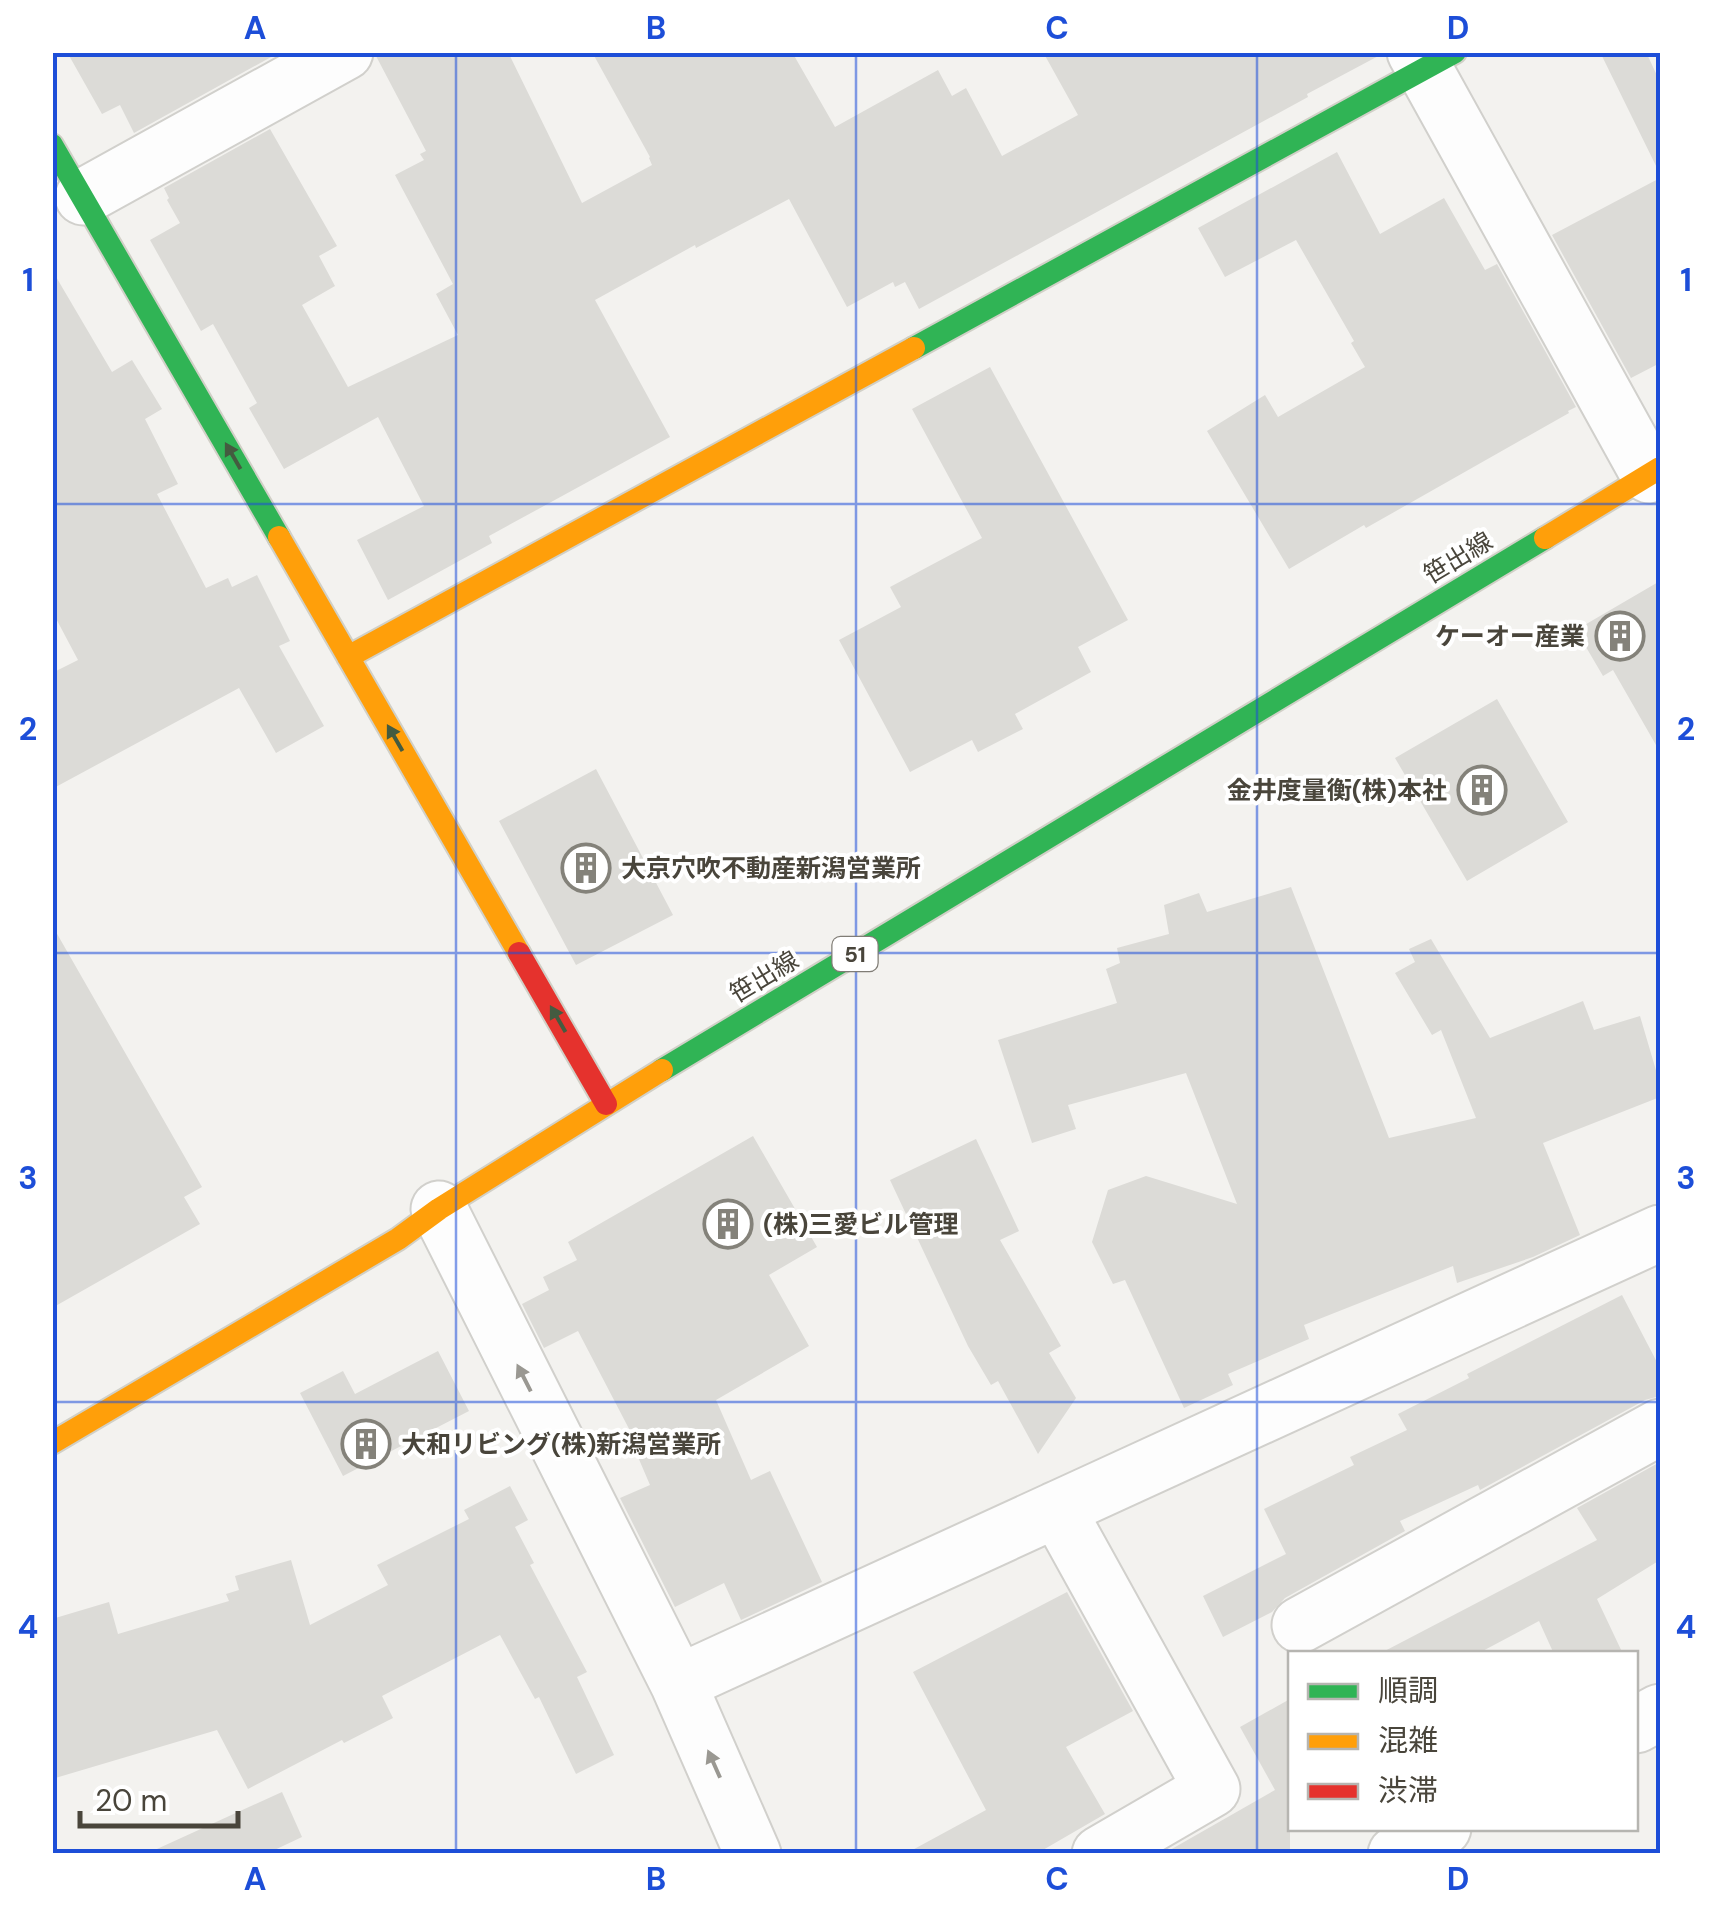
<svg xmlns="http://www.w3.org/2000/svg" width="1713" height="1906" viewBox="0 0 1713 1906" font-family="'DM Sans','Noto Sans JP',sans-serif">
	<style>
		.building { fill: #dcdbd7 }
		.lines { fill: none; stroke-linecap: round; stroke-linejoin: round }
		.street-casing { stroke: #d1d0cc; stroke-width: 59 }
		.fast-casing { stroke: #d1d0c7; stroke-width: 26 }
		.slow-casing { stroke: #d1d0c7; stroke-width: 26 }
		.jam-casing { stroke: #d1d0c7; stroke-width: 26 }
		.street { stroke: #fdfdfd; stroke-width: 55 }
		.fast { stroke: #30b455; stroke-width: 22 }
		.slow { stroke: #ff9f0a; stroke-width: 22 }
		.jam { stroke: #e5322d; stroke-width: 22 }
		.oneway { fill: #445b40 }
		.oneway2 { fill: #9a9892 }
		.grid { fill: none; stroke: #1d4ed8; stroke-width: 2.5; stroke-opacity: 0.55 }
		.labels { text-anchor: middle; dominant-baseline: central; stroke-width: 8; stroke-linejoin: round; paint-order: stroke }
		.shield { fill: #fff; stroke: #807d76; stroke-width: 2.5 }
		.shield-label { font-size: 22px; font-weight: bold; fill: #49453b }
		.street-label { font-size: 25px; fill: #49453b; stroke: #fff }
		.poi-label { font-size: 25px; font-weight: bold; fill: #49453b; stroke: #fff; text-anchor: start }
		.neatline { fill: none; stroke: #1d4ed8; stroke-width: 4 }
		.grid-label { font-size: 32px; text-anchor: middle; font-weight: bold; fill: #1d4ed8 }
	</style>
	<rect width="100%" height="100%" fill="#f3f2ef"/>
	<path class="building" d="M67,52H280L134,133L120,105L102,114Z
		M376,52H508L582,203L652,165L649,158L650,157L592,52H792L835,127L938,70L952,96L966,88L1002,156L1078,115L1043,52L1384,53L1307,94L1308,97L919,309L905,282L895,287L893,282L847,307L789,199L696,248L695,245L595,300L670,437L489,536L492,543L388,600L357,540L424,506L378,417L284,469L249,408L257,403L213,324L201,331L150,240L180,223L167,200L169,198L164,188L270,129L337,246L319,256L335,286L302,305L348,387L458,335L436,294L453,284L395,175L424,160L420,154L426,151L376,56Z
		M1600,52H1646L1660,82V174Z
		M1337,152L1380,234L1444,198L1485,270L1497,264L1576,407L1568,411L1569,413L1366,528L1364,525L1289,569L1207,431L1265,395L1278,417L1365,367L1351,343L1354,341L1296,240L1225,277L1198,228Z
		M1660,178V363L1631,378L1552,235Z
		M52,270L112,372L132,360L162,409L145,419L178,484L157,494L206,588L228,578L232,587L257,575L290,641L279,646L324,726L276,753L239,688L52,789V673L78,660L52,611Z
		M990,367L1128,620L1078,647L1091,672L1015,714L1023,729L978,752L972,740L910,772L839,640L901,607L890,587L982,538L912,409Z
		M1660,581V752L1613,670L1603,676L1576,630Z
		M1497,699L1568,822L1467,881L1395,758Z
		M596,769L673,915L576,965L499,821Z
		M1291,887L1389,1138L1476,1118L1441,1030L1432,1035L1395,973L1415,962L1409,949L1431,939L1490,1038L1583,1001L1594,1030L1640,1016L1660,1084V1097L1543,1143L1580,1235L1533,1257L1457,1283L1453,1266L1304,1325L1309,1339L1228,1374L1233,1385L1184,1408L1125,1280L1113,1284L1092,1242L1108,1190L1146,1176L1237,1204L1186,1073L1068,1105L1076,1129L1032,1143L998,1040L1117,1003L1106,969L1120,963L1117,948L1169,934L1164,905L1199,893L1207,912Z
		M52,925L202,1187L184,1197L200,1224L52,1308Z
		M753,1136L817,1247L769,1275L809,1346L716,1400L751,1480L770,1471L822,1582L741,1620L724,1583L675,1607L620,1498L650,1485L635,1450L639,1448L578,1331L544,1348L522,1304L549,1290L543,1277L577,1260L568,1242Z
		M976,1139L1019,1231L1000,1240L1061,1346L1049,1353L1076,1398L1038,1454L998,1381L991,1385L968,1346L890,1180Z
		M1622,1295L1660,1368V1396L1645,1400L1480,1490L1478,1485L1400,1521L1405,1531L1285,1598L1272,1612L1223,1637L1203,1596L1286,1554L1264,1509L1354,1465L1350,1457L1407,1430L1398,1414L1469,1378L1467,1374Z
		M438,1351L469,1411L343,1476L300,1393L343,1371L355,1394Z
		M1660,1462V1560L1597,1599L1623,1654H1554L1539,1621L1477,1654H1379L1597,1540L1577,1508Z
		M510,1486L528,1520L515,1527L534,1563L530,1565L587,1672L577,1677L614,1755L576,1774L539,1697L535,1699L500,1635L382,1696L393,1718L344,1743L342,1740L248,1789L217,1730L52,1779V1619L109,1602L118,1634L229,1601L226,1594L239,1590L235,1576L291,1560L310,1625L388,1585L377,1565L469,1519L464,1510Z
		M1067,1592L1133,1711L1066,1747L1105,1814L1036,1854H905L986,1810L913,1672Z
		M1290,1699V1854H1163L1275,1790L1240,1727Z
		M282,1792L302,1837L266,1854H146Z"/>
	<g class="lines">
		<g class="street-casing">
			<path id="street" d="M1415,52L1649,475
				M83,197L345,52
				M439,1209L678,1683L753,1854
				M1057,1509L1212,1789L1100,1854
				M1300,1625L1660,1427
				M678,1683L1660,1233
				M1636,1725L1660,1712
				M1396,1854L1443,1828"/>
		</g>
		<g class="fast-casing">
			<path id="fast" d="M52,145L279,537
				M914,348L1455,52
				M662,1070L1545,538"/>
		</g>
		<g class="slow-casing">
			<path id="slow" d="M279,537L519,953
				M1545,538L1660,468
				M348,657L914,348
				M52,1443L398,1239L439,1209L662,1070"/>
		</g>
		<g class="jam-casing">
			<path id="jam" d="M519,953L606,1104"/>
		</g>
		<use href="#street" class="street"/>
		<use href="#fast" class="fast"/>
		<use href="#slow" class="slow"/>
		<use href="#jam" class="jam"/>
	</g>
	<defs><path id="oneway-solid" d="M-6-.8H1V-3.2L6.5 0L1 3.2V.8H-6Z" transform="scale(2.5)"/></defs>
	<g class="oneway">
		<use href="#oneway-solid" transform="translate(233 456) rotate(-120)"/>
		<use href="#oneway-solid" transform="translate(395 738) rotate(-120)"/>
		<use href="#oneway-solid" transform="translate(558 1019) rotate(-120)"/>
	</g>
	<g class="oneway2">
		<use href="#oneway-solid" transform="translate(524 1378) rotate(-117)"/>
		<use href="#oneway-solid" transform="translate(714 1764) rotate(-114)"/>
	</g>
	<path class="grid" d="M456,52V1854M856,52V1854M1257,52V1854M52,504H1660M52,953H1660M52,1402H1660"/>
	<defs>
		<g id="building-ring" transform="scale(2.5)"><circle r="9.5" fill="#fff" stroke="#84827a" stroke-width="1.5"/><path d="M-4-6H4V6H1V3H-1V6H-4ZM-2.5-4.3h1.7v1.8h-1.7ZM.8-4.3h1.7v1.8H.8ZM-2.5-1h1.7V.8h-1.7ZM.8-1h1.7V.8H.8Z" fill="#84827a"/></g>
	</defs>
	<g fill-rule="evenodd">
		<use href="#building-ring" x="1620" y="636"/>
		<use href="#building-ring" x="1482" y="790"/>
		<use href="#building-ring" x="586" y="868"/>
		<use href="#building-ring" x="728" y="1224"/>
		<use href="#building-ring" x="366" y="1444"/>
	</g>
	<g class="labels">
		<rect class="shield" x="832.5" y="937" width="45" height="34" rx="8"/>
		<g class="shield-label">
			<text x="855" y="954">51</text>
		</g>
		<g class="street-label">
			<text transform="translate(1458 558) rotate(-31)">笹出線</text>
			<text transform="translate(764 977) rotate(-31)">笹出線</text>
		</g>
		<g class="poi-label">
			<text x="1585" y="636" text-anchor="end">ケーオー産業</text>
			<text x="1447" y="790" text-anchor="end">金井度量衡(株)本社</text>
			<text x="621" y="868">大京穴吹不動産新潟営業所</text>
			<text x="763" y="1224">(株)三愛ビル管理</text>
			<text x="401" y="1444">大和リビング(株)新潟営業所</text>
		</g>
	</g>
	<rect width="1713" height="1906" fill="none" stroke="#ffffff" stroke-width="110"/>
	<rect x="1288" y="1651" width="350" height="180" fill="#ffffff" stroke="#b6b5b1" stroke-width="2.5"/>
	<rect x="1308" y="1684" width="50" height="15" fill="#30b455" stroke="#b6b5b1" stroke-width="2.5"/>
	<text x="1378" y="1701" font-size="30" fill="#49453b">順調</text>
	<rect x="1308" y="1734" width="50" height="15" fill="#ff9f0a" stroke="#b6b5b1" stroke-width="2.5"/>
	<text x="1378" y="1751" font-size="30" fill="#49453b">混雑</text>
	<rect x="1308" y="1784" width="50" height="15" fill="#e5322d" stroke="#b6b5b1" stroke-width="2.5"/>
	<text x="1378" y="1801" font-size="30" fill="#49453b">渋滞</text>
	<path d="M80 1811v15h158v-15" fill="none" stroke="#49453b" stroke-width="5"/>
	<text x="95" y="1811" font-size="30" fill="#49453b" stroke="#ffffff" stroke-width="8" paint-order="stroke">20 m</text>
	<rect x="55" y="55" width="1603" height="1796" class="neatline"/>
	<g class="grid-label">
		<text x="255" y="39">A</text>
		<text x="656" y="39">B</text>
		<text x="1057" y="39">C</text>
		<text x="1458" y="39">D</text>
		<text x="28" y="291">1</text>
		<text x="1686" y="291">1</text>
		<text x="28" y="740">2</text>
		<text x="1686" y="740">2</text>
		<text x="28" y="1189">3</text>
		<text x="1686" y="1189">3</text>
		<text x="28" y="1638">4</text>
		<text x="1686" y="1638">4</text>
		<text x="255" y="1890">A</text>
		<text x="656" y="1890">B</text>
		<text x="1057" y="1890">C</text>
		<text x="1458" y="1890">D</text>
	</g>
</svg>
